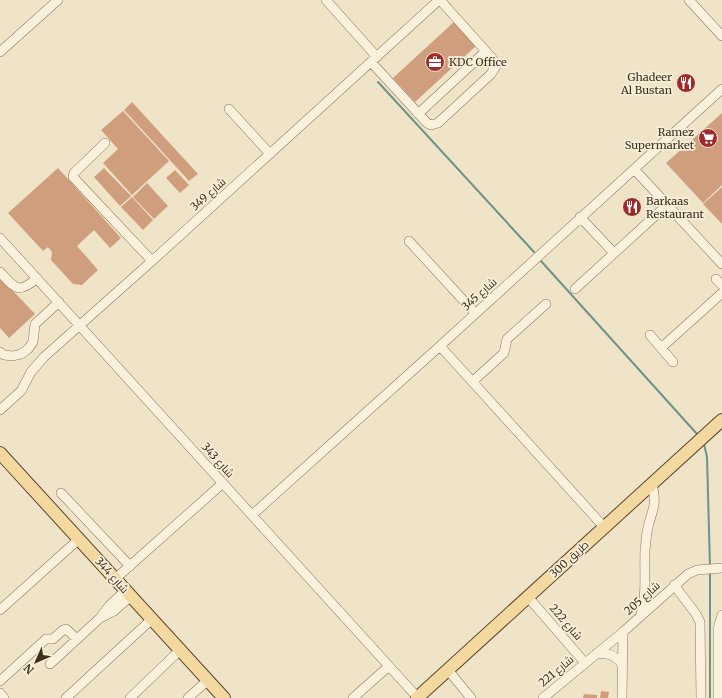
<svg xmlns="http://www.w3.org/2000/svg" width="722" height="698" viewBox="0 0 722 698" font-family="Merriweather,Cairo,serif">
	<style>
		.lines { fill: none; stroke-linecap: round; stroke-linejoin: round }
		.stream { stroke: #6f938a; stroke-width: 2 }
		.building { fill: #cf9f7d }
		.minor-casing { stroke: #8d765c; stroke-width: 10 }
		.major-casing { stroke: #5b4430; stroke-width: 14 }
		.minor { stroke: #faf1dc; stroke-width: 9 }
		.major { stroke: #f3d9a0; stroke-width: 12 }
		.labels { text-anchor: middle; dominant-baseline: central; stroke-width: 3.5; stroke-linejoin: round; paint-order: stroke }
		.poi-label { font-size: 11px; fill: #3d2e20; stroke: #f7eed8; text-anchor: start }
		.street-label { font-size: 11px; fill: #3d2e20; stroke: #f7eed8 }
	</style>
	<rect width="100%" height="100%" fill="#f0e4c8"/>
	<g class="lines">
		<path class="stream" d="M378,82L534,252
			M541,261L697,434
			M704,444L707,457L710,567
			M710,571V698"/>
	</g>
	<path class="building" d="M455,21L477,45L415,102L393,78Z
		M132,102L198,174L189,181L124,110Z
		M123,111L169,161L132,195L103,163L118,149L101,130Z
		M722,113V185L703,203L666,163Z
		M58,168L121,238L110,248L94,230L77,246L98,270L82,285L73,284L51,260L52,252L48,247L43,251L8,213Z
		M104,168L131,196L120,206L94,177Z
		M175,170L189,185L180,193L166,178Z
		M147,183L168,206L154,219L133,197Z
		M722,187V224L703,204Z
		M132,197L153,220L143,230L121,207Z
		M0,277L35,314L9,338L0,328Z
		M601,691L609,692L608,698H600Z
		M584,694L597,695V698H583Z"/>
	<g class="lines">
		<g class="minor-casing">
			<path id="minor" d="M326,0L377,57
				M689,0L722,36
				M0,52L58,0
				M371,62L427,123L431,125L438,123L491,74L496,66L492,58L440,0
				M229,109L270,154
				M418,114L486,51
				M105,143L74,173L73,177L152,261
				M634,169L722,264
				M580,217L614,253
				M0,238L418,698
				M409,241L475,313
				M0,272C15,288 18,295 37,278
				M716,279L722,285
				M575,289L667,205
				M650,335L673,362
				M440,346L604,527
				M661,348L722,293
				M0,352L4,355L13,356L21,354L28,349L33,342L35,324L59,302
				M472,382L504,353L507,339L546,304
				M0,410L21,391L31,372L44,357L152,261L439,0
				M61,493L130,566
				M252,515L440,346L722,89
				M115,579L223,483
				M674,585L696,614L700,622L701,698
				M528,597L585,663
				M0,610L79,539
				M641,615C647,593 644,573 645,550C646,544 646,538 647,532C651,510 658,508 652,484
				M100,618L114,611L131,596
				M596,654C607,653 614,654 622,664
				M50,664L100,618L109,606L126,590
				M448,670L471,698
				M0,681L46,639H53L63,630L66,629L77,639
				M0,693L4,698
				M66,698L152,619
				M130,698L180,650
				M188,698L208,680
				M353,698L389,666
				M543,698L623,632L688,574L697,570L722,568
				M622,698L623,632
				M718,698V629L722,615"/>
		</g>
		<g class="major-casing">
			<path id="major" d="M0,453L224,698
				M417,698L722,420"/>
		</g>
		<use href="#minor" class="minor"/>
		<use href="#major" class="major"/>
	</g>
	<defs>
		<g id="office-disc" transform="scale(1)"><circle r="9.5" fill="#9e2a2b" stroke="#f7eed8"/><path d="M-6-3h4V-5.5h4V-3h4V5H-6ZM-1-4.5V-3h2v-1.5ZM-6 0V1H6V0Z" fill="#fff"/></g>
		<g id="restaurant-disc" transform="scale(1)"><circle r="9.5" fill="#9e2a2b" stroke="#f7eed8"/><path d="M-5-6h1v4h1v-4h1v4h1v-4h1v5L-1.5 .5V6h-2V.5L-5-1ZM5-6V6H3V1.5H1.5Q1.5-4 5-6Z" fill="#fff"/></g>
		<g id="supermarket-disc" transform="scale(1)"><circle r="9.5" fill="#9e2a2b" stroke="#f7eed8"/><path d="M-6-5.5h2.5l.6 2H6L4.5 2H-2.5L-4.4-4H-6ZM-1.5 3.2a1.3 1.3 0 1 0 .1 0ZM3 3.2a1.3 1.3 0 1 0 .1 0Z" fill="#fff"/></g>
	</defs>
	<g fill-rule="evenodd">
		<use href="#office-disc" x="435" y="62"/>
		<use href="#restaurant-disc" x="686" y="83"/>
		<use href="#supermarket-disc" x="708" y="138"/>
		<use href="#restaurant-disc" x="632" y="207"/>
	</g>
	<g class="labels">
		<g class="poi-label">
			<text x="449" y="62">KDC Office</text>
			<text x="672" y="77" text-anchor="end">Ghadeer<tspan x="672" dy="13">Al Bustan</tspan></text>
			<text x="694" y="132" text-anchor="end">Ramez<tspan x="694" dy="13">Supermarket</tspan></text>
			<text x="646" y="201">Barkaas<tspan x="646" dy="13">Restaurant</tspan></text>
		</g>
		<g class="street-label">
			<text transform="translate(208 194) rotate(-42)">شارع 349</text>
			<text transform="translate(479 294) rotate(-42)">شارع 345</text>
			<text transform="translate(218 460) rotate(48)">شارع 343</text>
			<text transform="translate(569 559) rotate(-43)">طريق 300</text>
			<text transform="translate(112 575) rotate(48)">شارع 344</text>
			<text transform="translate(642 598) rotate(-42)">شارع 205</text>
			<text transform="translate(566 622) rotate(49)">شارع 222</text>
			<text transform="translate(556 671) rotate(-40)">شارع 221</text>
		</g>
	</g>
	<g transform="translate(36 662) rotate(225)" stroke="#f7eed8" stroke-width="3" paint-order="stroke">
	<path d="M0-3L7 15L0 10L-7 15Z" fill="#3d2e20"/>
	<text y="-6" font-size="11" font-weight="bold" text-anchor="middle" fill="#3d2e20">N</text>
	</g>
</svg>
